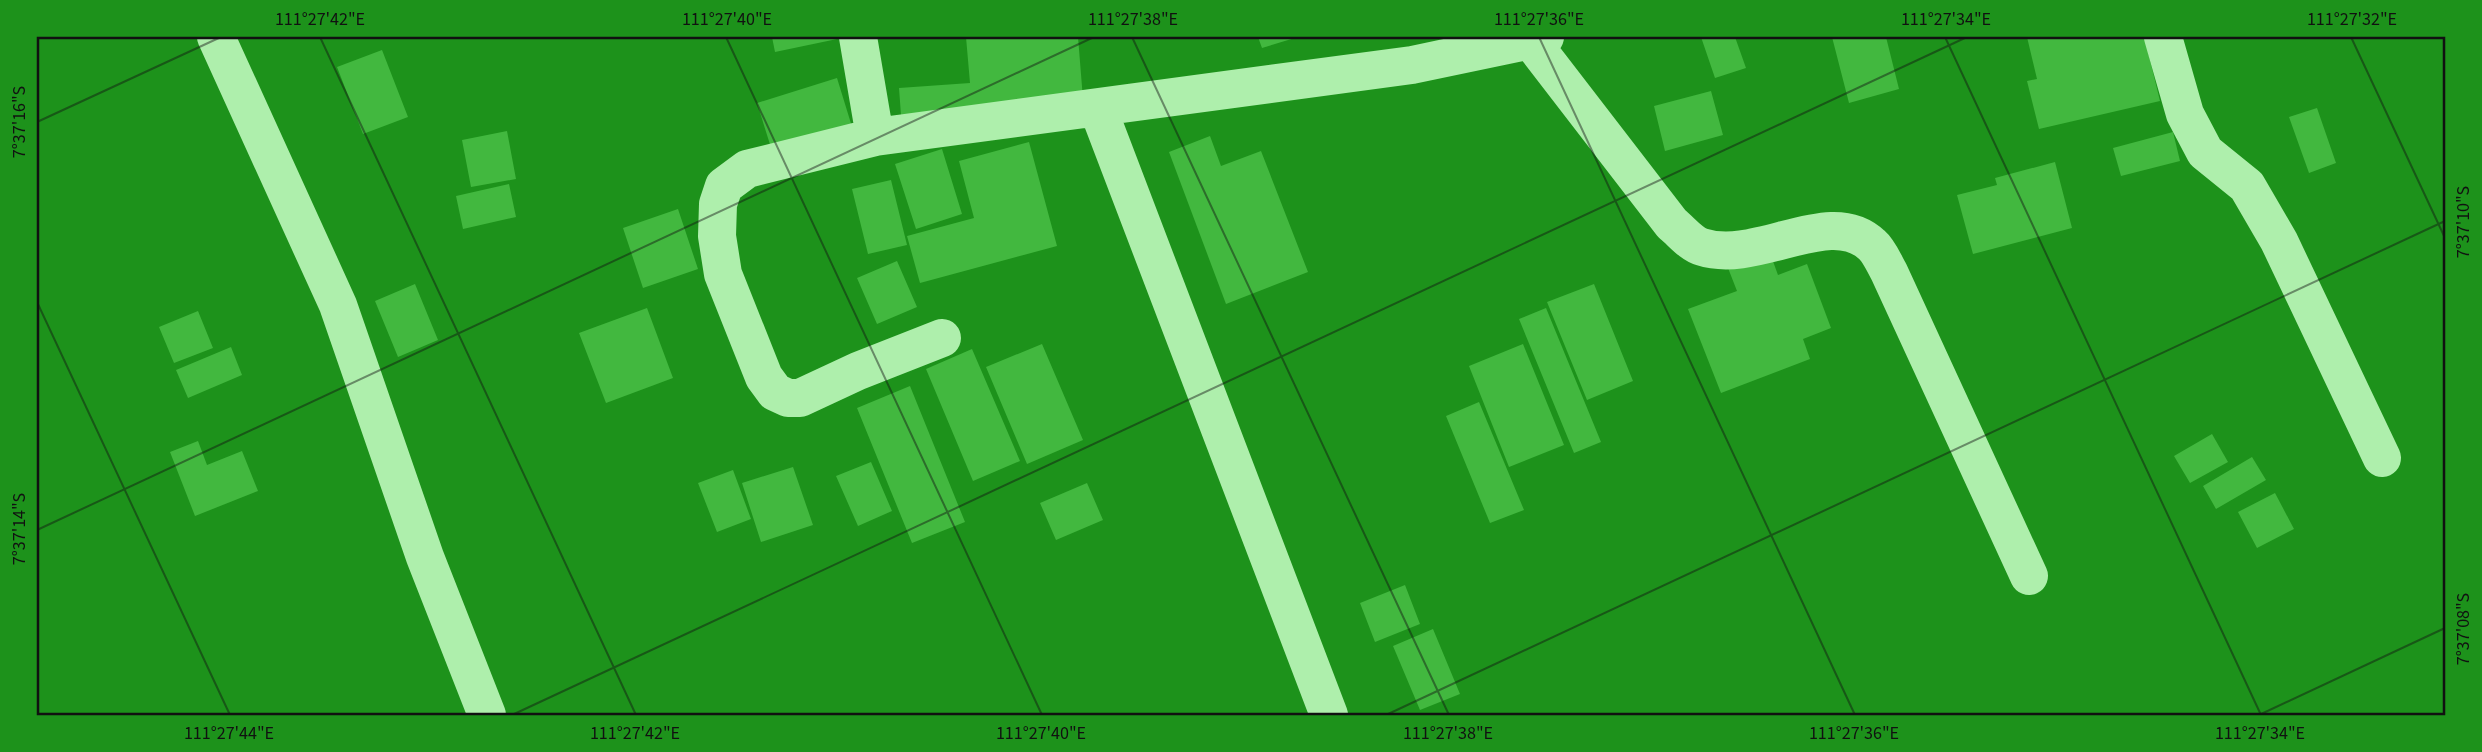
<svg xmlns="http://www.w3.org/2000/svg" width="2482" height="752" viewBox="0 0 2482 752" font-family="'Source Sans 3',sans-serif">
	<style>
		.building { fill: #42b83f }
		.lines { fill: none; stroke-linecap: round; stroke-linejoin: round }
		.minor { stroke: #aeefac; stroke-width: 38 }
		.ticks { fill: none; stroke: #111; stroke-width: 2; stroke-opacity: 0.45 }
		.neatline { fill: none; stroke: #111; stroke-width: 2.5 }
		.ticks-label { font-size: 18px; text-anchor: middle; fill: #111 }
	</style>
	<rect width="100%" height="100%" fill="#1d921b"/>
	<path class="building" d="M772,37H842V38L775,52Z
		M966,37H1078L1083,99L901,115L899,88L970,83Z
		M1258,37H1298L1262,48Z
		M1701,37H1735L1746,68L1715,78Z
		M1832,37H1886L1899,89L1849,103Z
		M2027,37H2153L2148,52L2160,101L2039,129L2027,81L2037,79Z
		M382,50L408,117L363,134L337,67Z
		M837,78L853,130L773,154L757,103Z
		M1711,91L1723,135L1665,151L1654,106Z
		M2317,108L2336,163L2309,173L2289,117Z
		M507,131L516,179L471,187L462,140Z
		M2173,132L2180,161L2121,176L2113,148Z
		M1210,136L1221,166L1261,151L1308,272L1226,304L1169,152Z
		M1029,142L1057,246L920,283L907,236L974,218L959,161Z
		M942,149L962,214L916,229L895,164Z
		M2055,162L2072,228L1973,254L1957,195L1997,185L1995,178Z
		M891,180L907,245L868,254L852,189Z
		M509,184L516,217L463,229L456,196Z
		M678,209L698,269L643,288L623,228Z
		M1770,253L1778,275L1807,264L1831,328L1803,339L1810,359L1721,393L1688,309L1737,291L1728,268Z
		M897,261L917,307L877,324L857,278Z
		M415,284L438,340L398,357L375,301Z
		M1594,284L1633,381L1587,400L1547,302Z
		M647,308L673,378L606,403L579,333Z
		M1546,308L1601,442L1574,453L1519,319Z
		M198,311L213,348L174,363L159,327Z
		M1042,344L1083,440L1027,464L986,367Z
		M1523,344L1564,445L1509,467L1469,366Z
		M231,347L242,375L188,398L176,370Z
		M972,349L1020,461L973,481L926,369Z
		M910,386L965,522L912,543L857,408Z
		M1479,402L1524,510L1490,523L1446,416Z
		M2212,434L2228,462L2190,483L2174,456Z
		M198,441L207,465L242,451L258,491L195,516L170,452Z
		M2252,457L2266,480L2216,509L2203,486Z
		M871,462L892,511L858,526L836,476Z
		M793,467L813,525L761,542L742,483Z
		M733,470L751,519L717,532L698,483Z
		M1087,483L1103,520L1056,540L1040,503Z
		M2275,493L2294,529L2257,548L2238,512Z
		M1405,585L1420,624L1375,642L1360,603Z
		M1433,629L1460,694L1420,710L1393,646Z"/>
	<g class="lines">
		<path class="minor" d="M216,37L338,305L425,557L487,715
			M858,37L875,137
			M1528,37L1672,224C1681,231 1691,244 1702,247C1758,265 1830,205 1872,245C1879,251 1884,263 1889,272L2029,576
			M2163,37L2185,114L2205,152L2247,186L2279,241L2382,458
			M1098,109L1329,715
			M942,338L858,371L800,398H788L775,392L764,377L723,274L717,236L718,204L724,186L747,169L875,137L1412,65L1545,37"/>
	</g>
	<path class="ticks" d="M320,37L636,715M726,37L1042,715M1132,37L1449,715M1539,37L1855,715M1945,37L2261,715M2351,37L2445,238M37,122L221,37M37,302L230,715M37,530L1094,37M512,715L1967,37M1386,715L2445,221M2259,715L2445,628"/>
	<rect width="2482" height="752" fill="none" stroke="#1d921b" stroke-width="77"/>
	<rect x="38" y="38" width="2406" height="676" class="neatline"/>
	<g class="ticks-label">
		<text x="320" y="25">111°27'42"E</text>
		<text x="727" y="25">111°27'40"E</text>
		<text x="1133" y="25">111°27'38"E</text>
		<text x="1539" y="25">111°27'36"E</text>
		<text x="1946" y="25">111°27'34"E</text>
		<text x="2352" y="25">111°27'32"E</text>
		<text transform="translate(19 122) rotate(-90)" y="6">7°37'16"S</text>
		<text transform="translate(2463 222) rotate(-90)" y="6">7°37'10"S</text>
		<text transform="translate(19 529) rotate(-90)" y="6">7°37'14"S</text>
		<text transform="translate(2463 629) rotate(-90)" y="6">7°37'08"S</text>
		<text x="229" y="739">111°27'44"E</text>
		<text x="635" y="739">111°27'42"E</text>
		<text x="1041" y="739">111°27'40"E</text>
		<text x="1448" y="739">111°27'38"E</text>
		<text x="1854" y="739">111°27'36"E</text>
		<text x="2260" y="739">111°27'34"E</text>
	</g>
</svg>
